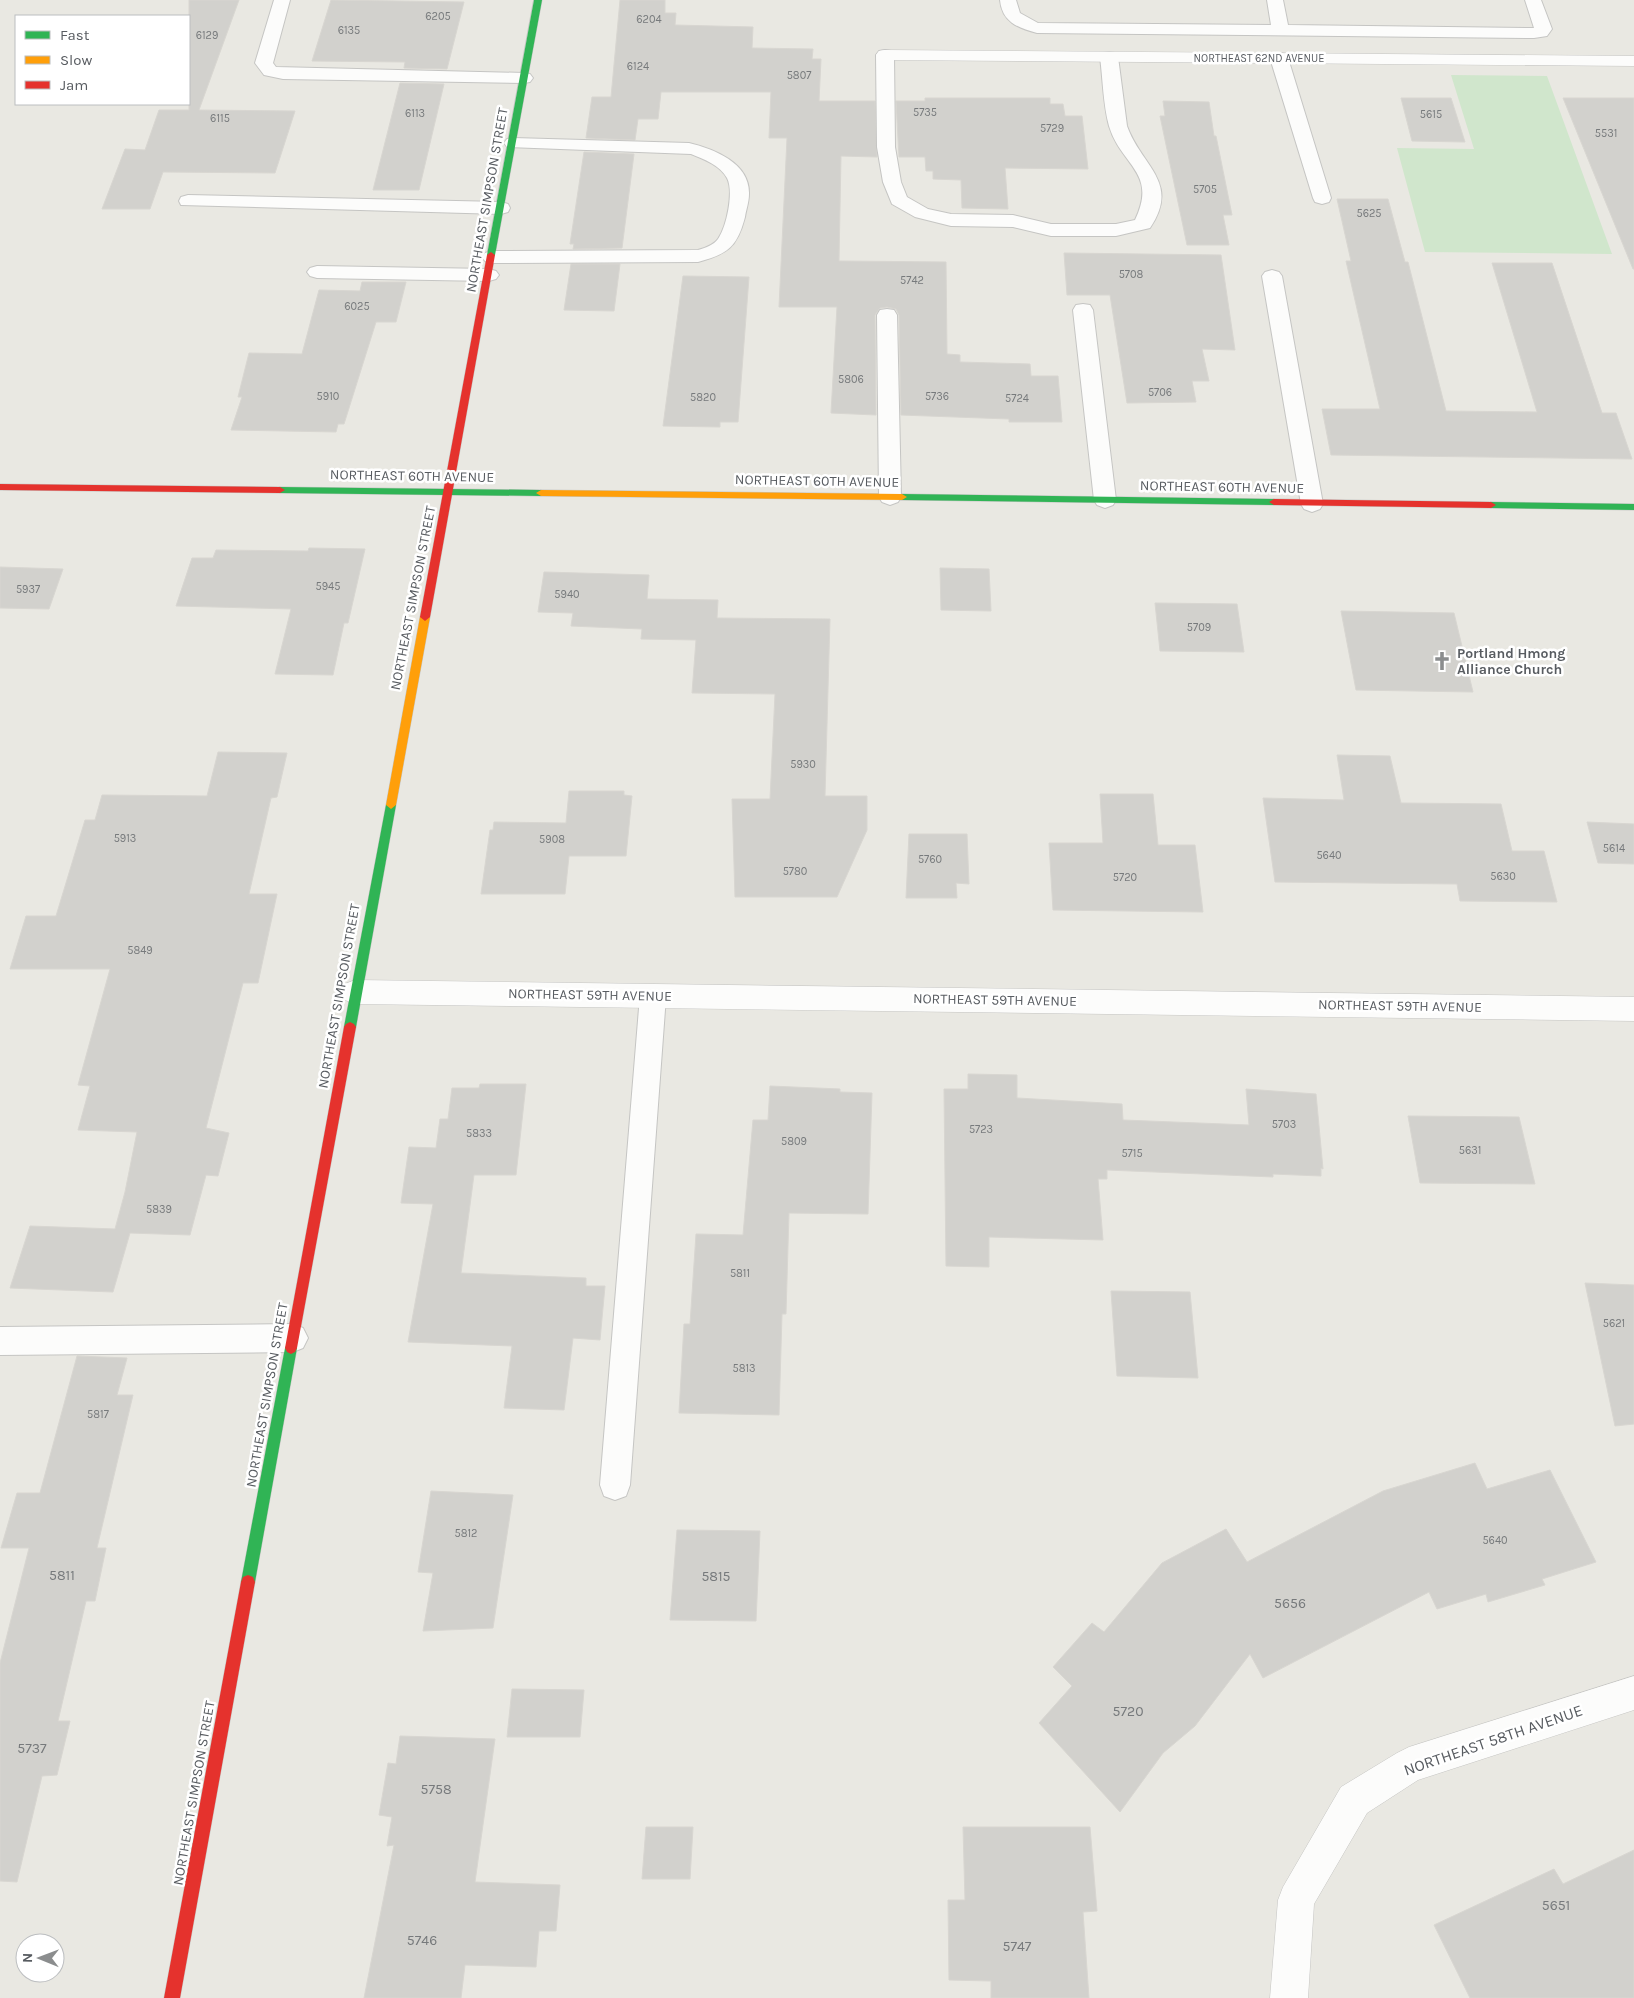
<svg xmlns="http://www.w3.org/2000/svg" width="1634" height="1998" viewBox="0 0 1634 1998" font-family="Karla,sans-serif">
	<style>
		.green { fill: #d0e6cc }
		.building { fill: #d2d1cd; stroke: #d8d6d1 }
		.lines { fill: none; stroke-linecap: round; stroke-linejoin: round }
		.lane-casing { stroke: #c5c5c3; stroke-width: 2 }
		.street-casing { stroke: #c5c5c3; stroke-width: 1 }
		.fast-casing { stroke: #c5c6c4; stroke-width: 1 }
		.slow-casing { stroke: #c5c6c4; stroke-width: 1 }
		.jam-casing { stroke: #c5c6c4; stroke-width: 1 }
		.lane { fill: #fcfcfb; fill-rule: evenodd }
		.street { fill: #fcfcfb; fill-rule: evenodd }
		.fast { fill: #30b455; fill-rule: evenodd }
		.slow { fill: #ff9f0a; fill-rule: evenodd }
		.jam { fill: #e5322d; fill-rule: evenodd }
		.labels { text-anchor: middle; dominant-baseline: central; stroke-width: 5; stroke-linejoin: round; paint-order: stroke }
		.number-label { font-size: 11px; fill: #777a7c }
		.far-street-label { font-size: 11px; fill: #585c61; stroke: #fff }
		.street-label { font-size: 14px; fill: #585c61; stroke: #fff }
		.poi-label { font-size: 14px; font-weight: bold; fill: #585c61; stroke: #fff; text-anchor: start }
		.near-number-label { font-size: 14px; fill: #777a7c }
		.near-street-label { font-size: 16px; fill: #585c61; stroke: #fff }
	</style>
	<rect width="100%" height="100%" fill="#e9e8e2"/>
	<path class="green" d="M1451,75L1547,76L1612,254L1425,252L1397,148L1474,149Z"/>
	<path class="building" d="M189,0H239L199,110L295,111L275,173L163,172L150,209H102L125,149L145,150L159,110H189Z
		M331,0L464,2L447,69L404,68L405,62L312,61Z
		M620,0H665V13H676L675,25L753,27L752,48L813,49L812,59H821L819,101H875L877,157L841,156L839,261L946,262L947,354L960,355V362L1030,364L1031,376H1058L1062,422H1009V419L901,415L899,315L896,309L887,307L880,308L875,315L876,415L831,413L837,307H779L787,138H769L771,92H661L658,119H638L635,140L586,138L592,97H611Z
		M400,83L444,84L419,190H373Z
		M925,98H1050V104H1063L1065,116H1082L1088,169L1005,168L1008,209L962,208L961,180L933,179V171H926L925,157H899L896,101H925Z
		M1401,98H1451L1465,142L1412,141Z
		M1563,98H1634V269H1633Z
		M1163,101L1209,102L1214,136H1216L1232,215H1223L1229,245H1187L1160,116H1165Z
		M584,152L634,154L622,248L573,249L574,244H570Z
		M1337,199H1388L1405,262H1408L1446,411L1537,412L1492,263H1552L1602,413H1616L1632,459L1331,455L1322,409H1380L1346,261H1351Z
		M1064,253L1221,255L1235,350L1202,349L1209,381H1192L1196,402L1127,403L1110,295H1067Z
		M571,264H620L614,311L564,310Z
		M683,276L749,277L738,422H720V427L663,426Z
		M362,282H406L396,322H376L344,424H338L336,432L231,430L242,397H238L249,353L302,354L319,290L360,291Z
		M309,548L365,549L348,623H344L333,675L275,674L291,609L176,606L192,558H213L216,550L308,551Z
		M0,567L63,569L49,609L0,608Z
		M940,568L989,569L991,611L941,610Z
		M544,572L649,575L647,599L718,600L717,618L830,619L825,796H867V830L837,897H735L732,799H770L775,694L692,693L696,640L641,639L642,629L571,626L573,613L538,612Z
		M1155,603L1237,604L1244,652L1160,651Z
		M1341,611L1454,613L1473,692L1356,690Z
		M218,752L287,753L277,797L271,798L249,894H277L258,983H243L206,1128L229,1133L218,1176L206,1175L190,1235L130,1233L113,1292L10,1288L30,1226L115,1229L125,1192L137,1132L78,1130L90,1086L78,1085L110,969H10L26,916H56L85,820H95L102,795L207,796Z
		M1337,755L1390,756L1401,803L1501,804L1512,851H1544L1557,902L1460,901L1457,884L1275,882L1263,798L1344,800Z
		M569,791H624V795L632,796L626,856H569L565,894H481L490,830H493L494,822L566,823Z
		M1100,794H1153L1158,845H1195L1203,912L1053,910L1049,843H1103Z
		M1587,822L1634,824V864L1598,863Z
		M909,834H967L969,884L956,883L957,898H906Z
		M968,1074L1017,1075V1098L1122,1104L1123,1120L1249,1125L1246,1089L1316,1094L1323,1169L1321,1168V1176L1273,1174V1177L1107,1170V1179H1098L1103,1240L989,1237V1267L946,1266L944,1089H968Z
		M480,1084H526L516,1175H474L461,1273L586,1278V1286H605L600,1340L573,1338L564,1410L504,1408L512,1346L408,1342L433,1204L401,1203L409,1147L436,1148L440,1119H448L452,1088H479Z
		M770,1086L840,1089V1092L872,1093L868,1214L789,1213L786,1314H782L779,1415L679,1413L684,1324H690L696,1234L743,1235L753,1120H768Z
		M1408,1116L1519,1117L1535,1184L1420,1183Z
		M1585,1283L1634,1285V1424L1615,1426Z
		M1111,1291L1190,1292L1198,1378L1117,1376Z
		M77,1356L127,1358L117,1395H133L97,1548H106L95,1601H86L58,1721H70L57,1775L42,1776L17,1882L0,1881V1663L29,1548H1L17,1493H40Z
		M1475,1463L1487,1489L1550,1470L1596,1562L1542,1579L1545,1585L1488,1602L1486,1594L1437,1609L1429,1592L1263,1678L1250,1654L1195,1726L1163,1753L1120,1812L1039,1723L1072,1686L1053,1667L1092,1623L1104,1632L1162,1563L1226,1529L1247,1562L1383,1491Z
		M431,1491L513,1495L493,1628L423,1631L433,1573L418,1572Z
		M677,1530L760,1531L756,1621L670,1620Z
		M512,1689L584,1690L580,1737H507Z
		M400,1736L495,1739L475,1882L560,1885L556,1931H539L536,1967L465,1965L461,1998H364L394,1845L387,1846L392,1817L379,1815L388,1763L396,1764Z
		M646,1827H693L690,1879H642Z
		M963,1827H1090L1097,1911L1083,1912L1089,1998H991V1981L949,1980L948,1900H965Z
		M1634,1850V1998H1470L1434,1925L1554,1869L1563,1884Z"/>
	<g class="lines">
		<g class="lane-casing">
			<path id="lane" d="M274,0H290L273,63L276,67L524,73L530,74L533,78L530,82L524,83L283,79L264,75L255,63Z
				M1000,0H1016L1020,13L1038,23L1271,25L1267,0H1283L1288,25L1534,28L1525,0H1541L1552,29L1547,36L1534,38L1037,33C1018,28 1002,22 1000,0Z
				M885,50L891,51L894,55L895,147L901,182L907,197L928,209L951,214L1013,215L1051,224H1116L1135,220C1158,172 1121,166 1109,126C1103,104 1103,80 1100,57L1103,53L1109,52L1115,53L1118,57L1127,126C1141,166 1181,182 1150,228L1116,236H1051L1013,227L951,226L915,217L892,204L883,182L877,147L876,55L879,51Z
				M1279,53L1285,54L1288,58L1331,198L1329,202L1322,204L1315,202L1313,198L1270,58L1273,54Z
				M513,138L689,143C714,149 750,163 749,194C749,202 746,210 745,217C737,248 727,254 698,262L492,263L485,261L482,257L485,253L492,251L698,250C705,248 714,245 718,239C727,226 734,191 727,178C720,165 703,159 691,154L507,147L504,143L507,139Z
				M188,195L501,202L508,204L510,208L508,212L501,214L181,205L179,201L181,197Z
				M317,266L489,269L496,271L499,275L496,279L489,281L317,278L310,276L307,272L310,268Z
				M1272,270L1279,272L1282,276L1323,504L1320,509L1312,512L1304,509L1301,504L1262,276L1265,272Z
				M1083,304L1090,305L1093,310L1116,500L1113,505L1105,508L1097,505L1094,500L1073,310L1076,305Z
				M887,309L894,310L897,315L901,497L898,502L890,505L882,502L879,497L877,315L880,310Z
				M653,985L662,988L666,996L630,1485L626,1496L615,1500L604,1496L600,1485L640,996L644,988Z
				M293,1324L303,1328L308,1338L303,1348L293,1352L0,1355V1327Z"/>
		</g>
		<g class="street-casing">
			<path id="street" d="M885,50L1634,56V66L885,60L879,59L876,55L879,51Z
				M355,980L1634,997V1021L355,1004L345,1000L341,992L345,984Z
				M1634,1676V1710L1418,1780L1367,1813L1314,1904L1308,1998H1270L1278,1900L1283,1887L1341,1787L1397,1753L1409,1747Z"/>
		</g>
		<g class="fast-casing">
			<path id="fast" d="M534,0H542L495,255L491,258L487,255Z
				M280,487L541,490L546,493L541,496L280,493L275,490Z
				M902,494L1274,499L1279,502L1274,505L902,500L897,497Z
				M1491,502L1634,504V510L1491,508L1486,505Z
				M391,801L396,805L356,1027L354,1030L350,1032L346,1030L344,1027L386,805Z
				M291,1342L295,1344L297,1348L255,1582L253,1587L248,1589L243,1587L241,1582L285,1348L287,1344Z"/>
		</g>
		<g class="slow-casing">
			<path id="slow" d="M541,490L902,494L907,497L902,500L541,496L536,493Z
				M425,613L430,617L396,805L391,809L386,805L420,617Z"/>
		</g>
		<g class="jam-casing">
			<path id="jam" d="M491,252L495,255L430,617L425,621L420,617L487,255Z
				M0,484L280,487L285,490L280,493L0,490Z
				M1274,499L1491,502L1496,505L1491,508L1274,505L1269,502Z
				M350,1022L354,1024L356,1027L297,1348L295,1352L291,1354L287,1352L285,1348L344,1027L346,1024Z
				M248,1575L253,1577L255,1582L180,1998H164L241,1582L243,1577Z"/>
		</g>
		<use href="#lane" class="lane"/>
		<use href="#street" class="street"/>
		<use href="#fast" class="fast"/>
		<use href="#slow" class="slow"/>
		<use href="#jam" class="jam"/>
	</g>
	<defs>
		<g id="church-bare" transform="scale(1.5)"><path d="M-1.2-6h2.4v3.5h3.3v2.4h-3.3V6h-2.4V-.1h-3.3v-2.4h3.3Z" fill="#8b8d8e" stroke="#fff" stroke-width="2.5" paint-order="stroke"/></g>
	</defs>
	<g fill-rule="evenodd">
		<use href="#church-bare" x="1442" y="661"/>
	</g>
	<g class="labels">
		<g class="number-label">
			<text x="438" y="16">6205</text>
			<text x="649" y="19">6204</text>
			<text x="349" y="30">6135</text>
			<text x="207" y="35">6129</text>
			<text x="638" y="66">6124</text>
			<text x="799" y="75">5807</text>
			<text x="925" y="112">5735</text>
			<text x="415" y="113">6113</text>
			<text x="1431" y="114">5615</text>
			<text x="220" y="118">6115</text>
			<text x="1052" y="128">5729</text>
			<text x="1606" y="133">5531</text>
			<text x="1205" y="189">5705</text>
			<text x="1369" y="213">5625</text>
			<text x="1131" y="274">5708</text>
			<text x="912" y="280">5742</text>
			<text x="357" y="306">6025</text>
			<text x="851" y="379">5806</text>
			<text x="1160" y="392">5706</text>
			<text x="328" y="396">5910</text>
			<text x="937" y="396">5736</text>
			<text x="703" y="397">5820</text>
			<text x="1017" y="398">5724</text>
			<text x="328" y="586">5945</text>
			<text x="28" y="589">5937</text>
			<text x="567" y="594">5940</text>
			<text x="1199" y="627">5709</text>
			<text x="803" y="764">5930</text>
			<text x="125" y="838">5913</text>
			<text x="552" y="839">5908</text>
			<text x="1614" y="848">5614</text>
			<text x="1329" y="855">5640</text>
			<text x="930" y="859">5760</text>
			<text x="795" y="871">5780</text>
			<text x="1503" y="876">5630</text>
			<text x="1125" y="877">5720</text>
			<text x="140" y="950">5849</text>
			<text x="1284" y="1124">5703</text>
			<text x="981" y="1129">5723</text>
			<text x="479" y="1133">5833</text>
			<text x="794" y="1141">5809</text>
			<text x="1470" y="1150">5631</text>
			<text x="1132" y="1153">5715</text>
			<text x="159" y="1209">5839</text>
			<text x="740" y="1273">5811</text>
			<text x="1614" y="1323">5621</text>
			<text x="744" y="1368">5813</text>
			<text x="98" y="1414">5817</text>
			<text x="466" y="1533">5812</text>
			<text x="1495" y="1540">5640</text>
		</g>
		<g class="far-street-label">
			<text x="1259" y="58">NORTHEAST 62ND AVENUE</text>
		</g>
		<g class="street-label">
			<text transform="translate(487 200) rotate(-80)">NORTHEAST SIMPSON STREET</text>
			<text transform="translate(412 476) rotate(1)">NORTHEAST 60TH AVENUE</text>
			<text transform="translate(817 481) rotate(1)">NORTHEAST 60TH AVENUE</text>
			<text transform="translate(1222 487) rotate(1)">NORTHEAST 60TH AVENUE</text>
			<text transform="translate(413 598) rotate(-79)">NORTHEAST SIMPSON STREET</text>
			<text transform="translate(590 995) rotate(1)">NORTHEAST 59TH AVENUE</text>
			<text transform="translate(339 996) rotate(-80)">NORTHEAST SIMPSON STREET</text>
			<text transform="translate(995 1000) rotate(1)">NORTHEAST 59TH AVENUE</text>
			<text transform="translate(1400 1006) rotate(1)">NORTHEAST 59TH AVENUE</text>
			<text transform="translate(267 1395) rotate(-80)">NORTHEAST SIMPSON STREET</text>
			<text transform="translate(194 1793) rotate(-80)">NORTHEAST SIMPSON STREET</text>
		</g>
		<g class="poi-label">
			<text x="1457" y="653">Portland Hmong<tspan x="1457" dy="16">Alliance Church</tspan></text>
		</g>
		<g class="near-number-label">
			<text x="62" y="1575">5811</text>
			<text x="716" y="1576">5815</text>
			<text x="1290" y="1603">5656</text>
			<text x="1128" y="1711">5720</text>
			<text x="32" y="1748">5737</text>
			<text x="436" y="1789">5758</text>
			<text x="1556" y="1905">5651</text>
			<text x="422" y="1940">5746</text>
			<text x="1017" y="1946">5747</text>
		</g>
		<g class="near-street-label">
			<text transform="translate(1493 1740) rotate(-19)">NORTHEAST 58TH AVENUE</text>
		</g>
	</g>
	<rect x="15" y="15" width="175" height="90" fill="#ffffff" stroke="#bcbec0"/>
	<rect x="25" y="31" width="25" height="8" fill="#30b455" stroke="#bcbec0"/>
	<text x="60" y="40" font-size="15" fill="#585c61">Fast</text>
	<rect x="25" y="56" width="25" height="8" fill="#ff9f0a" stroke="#bcbec0"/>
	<text x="60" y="65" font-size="15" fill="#585c61">Slow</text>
	<rect x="25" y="81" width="25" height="8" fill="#e5322d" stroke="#bcbec0"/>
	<text x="60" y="90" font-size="15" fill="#585c61">Jam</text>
	<g transform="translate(40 1958) rotate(271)"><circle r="24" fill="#ffffff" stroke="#bcbec0"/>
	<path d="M0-4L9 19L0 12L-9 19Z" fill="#8b8d8e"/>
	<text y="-8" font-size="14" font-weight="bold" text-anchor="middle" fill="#585c61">N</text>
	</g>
</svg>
